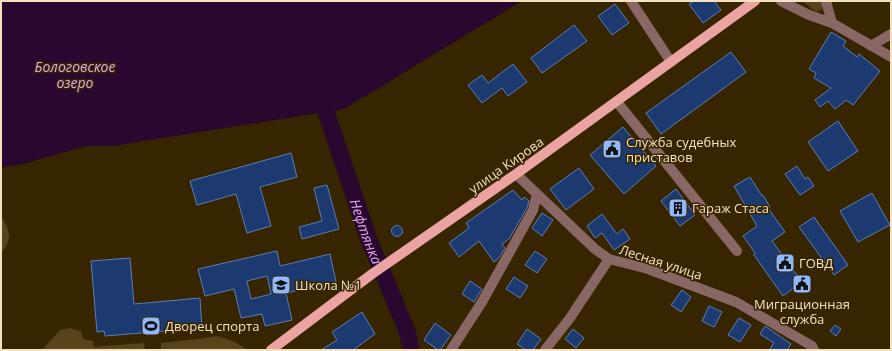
<svg xmlns="http://www.w3.org/2000/svg" width="892" height="351" viewBox="0 0 892 351" font-family="'Open Sans',sans-serif">
	<style>
		.green { fill: #58431b }
		.water { fill: #29072f }
		.lines { fill: none; stroke-linecap: round; stroke-linejoin: round }
		.river { stroke: #29072f; stroke-width: 17 }
		.building { fill: #1d3a70; stroke: #5b7db8; fill-rule: evenodd }
		.minor { stroke: #896765; stroke-width: 10 }
		.major { stroke: #eba4a1; stroke-width: 10 }
		.labels { text-anchor: middle; dominant-baseline: central; stroke-width: 3; stroke-linejoin: round; paint-order: stroke }
		.poi-label { font-size: 13px; fill: #f5e2c0; stroke: #372500; text-anchor: start }
		.street-label { font-size: 13px; fill: #f5e2c0; stroke: #372500 }
		.water-label { font-size: 14px; font-style: italic; fill: #e3a9ed; stroke: #372500 }
	</style>
	<rect width="100%" height="100%" fill="#372500"/>
	<path class="green" d="M802,1H822L824,4L822,9L816,12Z
		M1,217C10,228 13,242 1,252Z
		M70,328L81,331L83,339L93,341L94,347L144,343L145,350H42L60,330Z
		M217,336L233,341L248,350H161V343L198,339Z"/>
	<path class="water" d="M1,1H522L344,109L113,146H87L26,163L1,168Z"/>
	<g class="lines">
		<path class="river" id="s1" d="M326,112L369,240L407,331L411,350"/>
	</g>
	<path class="building" d="M694,1H714L721,10L703,23L689,4Z
		M615,4L629,23L612,35L598,16Z
		M574,25L587,41L542,73L531,58Z
		M831,32L846,41L843,46L857,57L859,54L880,71L853,105L846,100L835,109L828,101L820,107L815,100L831,88L814,78L816,73L809,69Z
		M731,52L746,72L661,134L646,113Z
		M513,64L527,82L508,96L502,88L482,103L468,85L482,75L488,83Z
		M838,121L858,151L828,171L808,142Z
		M623,127L656,166L624,194L590,155Z
		M291,153L297,177L260,187L271,226L247,233L236,194L197,205L190,181Z
		M797,166L805,179L808,177L814,186L800,195L785,174Z
		M579,168L594,189L566,210L550,189Z
		M750,177L762,196L763,195L770,207L768,208L785,232L772,241L802,282L783,296L754,255L755,253L743,236L757,226L734,186Z
		M327,185L339,229L302,239L299,227L322,221L314,188Z
		M676,189L695,215L680,226L661,201Z
		M513,190L522,200L524,197L529,201L527,208L509,239L502,244L505,248L498,259L494,262L479,241L459,257L449,243L469,228L466,223Z
		M872,193L890,225L858,242L840,211Z
		M542,213L553,220L542,236L532,228Z
		M602,214L617,234L623,229L630,239L614,250L602,233L595,238L587,226Z
		M814,217L848,265L834,275L799,227Z
		M391.5 231a5.5 5.5 0 1 1 11 0a5.5 5.5 0 1 1-11 0Z
		M277,251L280,266L330,254L336,282L286,293L292,320L265,326L262,314L241,318L234,289L205,296L198,269ZM267,276L271,294L251,299L247,281Z
		M535,251L547,259L537,273L525,265Z
		M130,258L134,304L200,298L202,328L105,336L104,331L97,332L91,261Z
		M514,277L528,286L520,298L506,289Z
		M470,281L482,289L474,302L462,294Z
		M682,290L691,297L681,312L671,305Z
		M709,306L722,312L714,327L702,321Z
		M362,312L375,334L353,350H321L337,340L332,332Z
		M739,318L751,325L740,342L728,335Z
		M435,323L451,335L440,350H438L424,340Z
		M835,325L841,329L836,336L830,331Z
		M765,326L791,344L787,350H769L774,343L760,334Z
		M527,329L541,339L533,350H526L517,344Z
		M573,329L584,338L576,348L565,339Z"/>
	<g class="lines">
		<path class="minor" d="M631,1L671,62
			M781,1L809,15L832,23L891,57
			M826,1L832,23
			M871,46L891,34
			M617,102L737,251
			M516,174L595,249L609,259L648,269L736,302L812,346L814,350
			M451,350L482,302L533,210L537,194
			M545,350L570,318L609,259"/>
		<path class="major" d="M271,350L372,274L516,174L755,1"/>
	</g>
	<defs>
		<g id="civic-square" transform="scale(1)"><rect x="-9" y="-9" width="18" height="18" rx="4" fill="#91b8fd" stroke="#372500"/><path d="M-.6-6.5H3V-4.5H.6V-3L4-1V1h2V6H-6V1h2V-1L-.6-3ZM-1.2 2.5V6h2.4V2.5Z" fill="#111"/></g>
		<g id="building-square" transform="scale(1)"><rect x="-9" y="-9" width="18" height="18" rx="4" fill="#91b8fd" stroke="#372500"/><path d="M-4-6H4V6H1V3H-1V6H-4ZM-2.5-4.3h1.7v1.8h-1.7ZM.8-4.3h1.7v1.8H.8ZM-2.5-1h1.7V.8h-1.7ZM.8-1h1.7V.8H.8Z" fill="#111"/></g>
		<g id="school-square" transform="scale(1)"><rect x="-9" y="-9" width="18" height="18" rx="4" fill="#91b8fd" stroke="#372500"/><path d="M0-5L7-2L0 1L-7-2ZM-4 1L0 2.5L4 1V4Q0 6-4 4Z" fill="#111"/></g>
		<g id="stadium-square" transform="scale(1)"><rect x="-9" y="-9" width="18" height="18" rx="4" fill="#91b8fd" stroke="#372500"/><path d="M0-5a6.5 5 0 1 0 0 10a6.5 5 0 1 0 0-10ZM-3.5-1.8h7v3.6h-7Z" fill="#111"/></g>
	</defs>
	<g fill-rule="evenodd">
		<use href="#civic-square" x="612" y="149"/>
		<use href="#building-square" x="678" y="208"/>
		<use href="#civic-square" x="785" y="263"/>
		<use href="#civic-square" x="802" y="284"/>
		<use href="#school-square" x="281" y="285"/>
		<use href="#stadium-square" x="151" y="326"/>
	</g>
	<g class="labels">
		<g class="poi-label">
			<text x="626" y="142">Служба судебных<tspan x="626" dy="15">приставов</tspan></text>
			<text x="692" y="208">Гараж Стаса</text>
			<text x="799" y="263">ГОВД</text>
			<text x="295" y="285">Школа №1</text>
			<text x="802" y="304" text-anchor="middle">Миграционная<tspan x="802" dy="15">служба</tspan></text>
			<text x="165" y="326">Дворец спорта</text>
		</g>
		<g class="street-label">
			<text transform="translate(506 165) rotate(-35)">улица Кирова</text>
			<text transform="translate(661 262) rotate(18)">Лесная улица</text>
		</g>
		<g class="water-label">
			<text x="75" y="66">Бологовское<tspan x="75" dy="16">озеро</tspan></text>
			<text stroke="none"><textPath href="#s1" startOffset="126">Нефтянка</textPath></text>
		</g>
	</g>
	<rect width="892" height="351" fill="none" stroke="#f5e2c0" stroke-width="4"/>
</svg>
